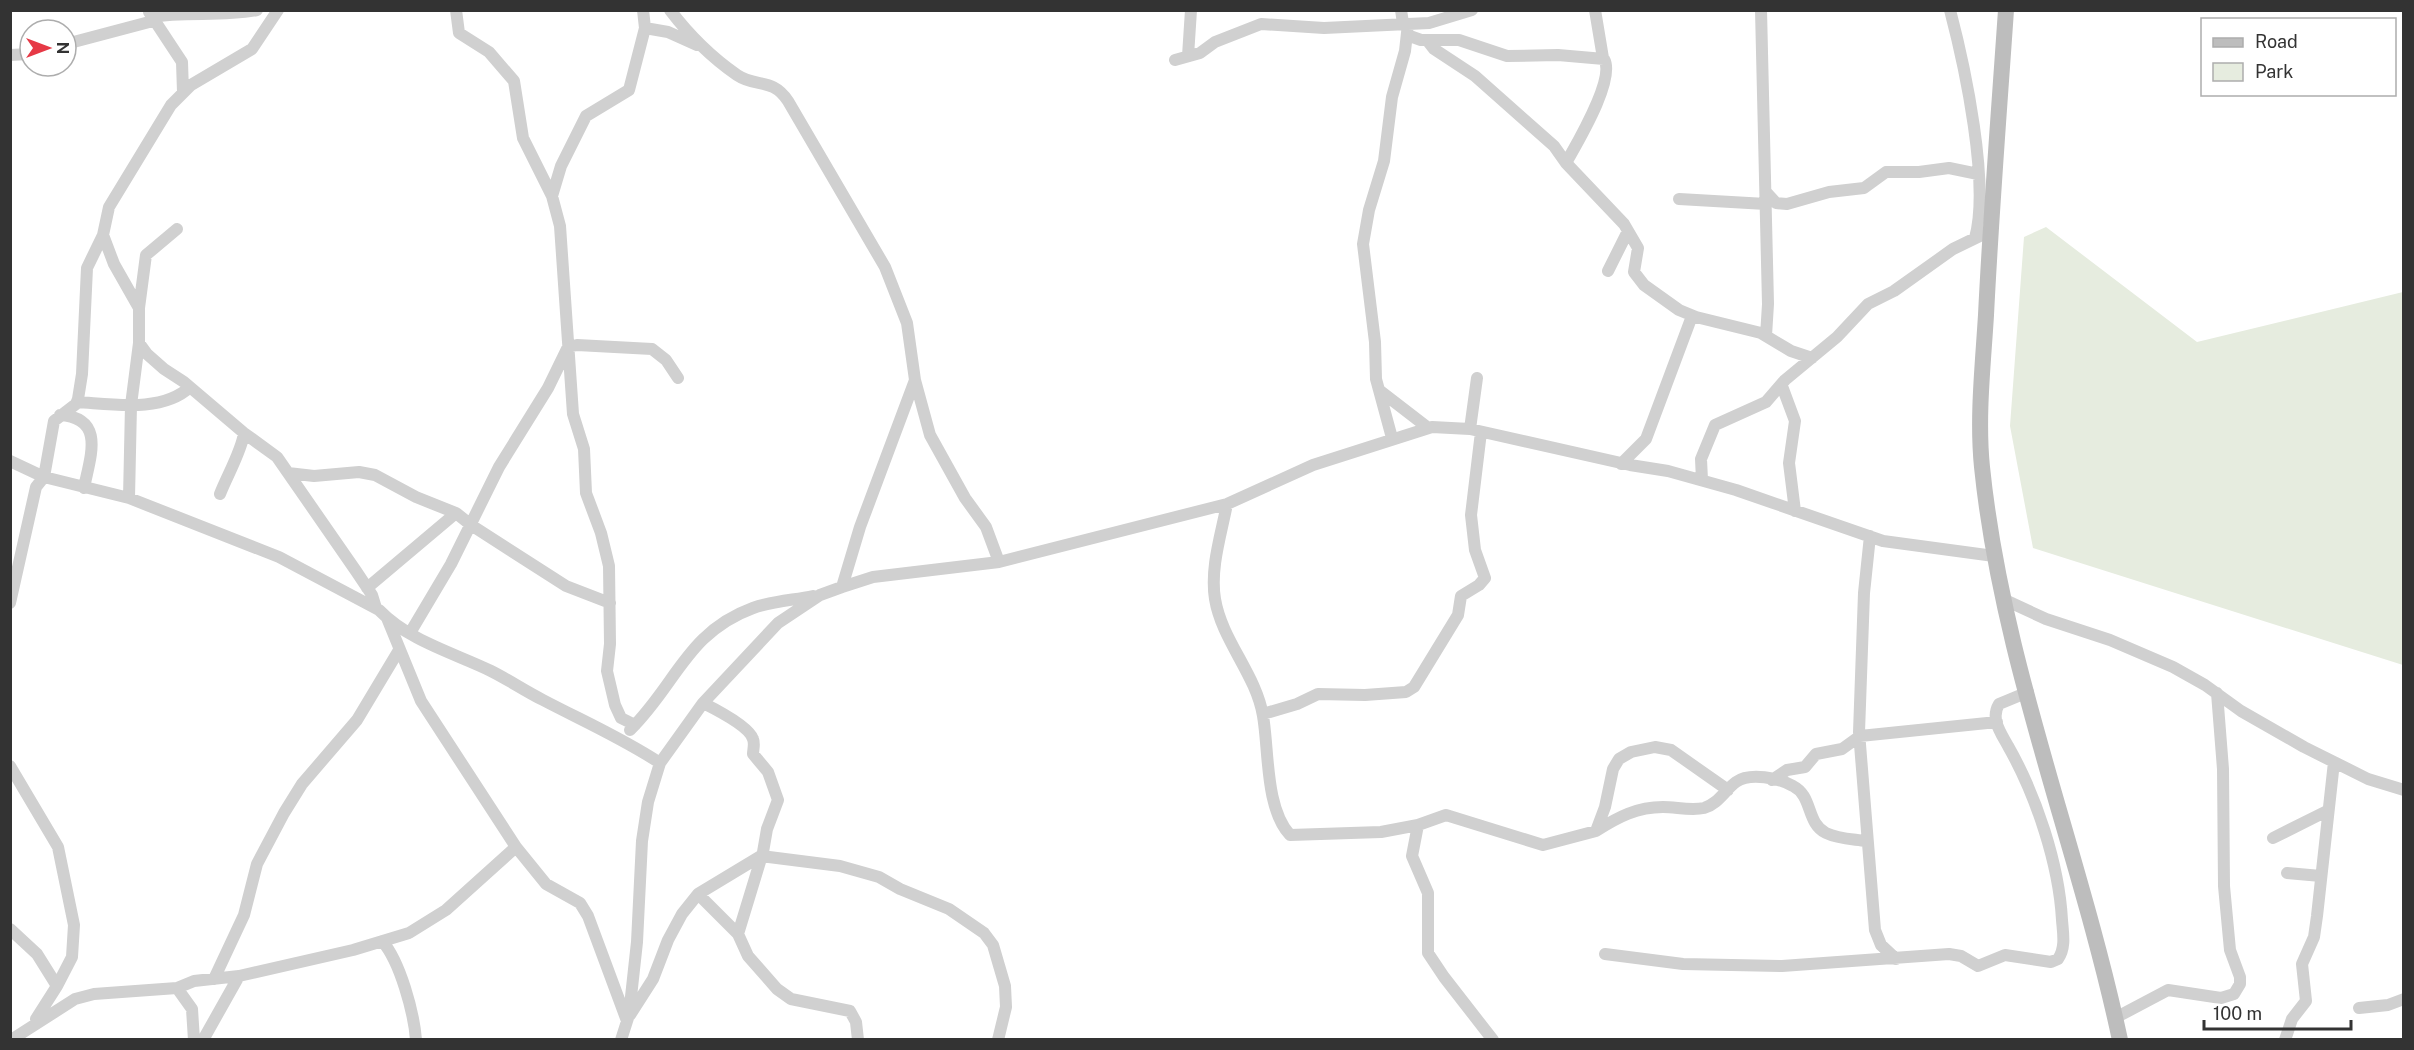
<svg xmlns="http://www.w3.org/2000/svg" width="2414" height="1050" viewBox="0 0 2414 1050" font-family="'Public Sans',sans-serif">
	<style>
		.green { fill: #e6ecdf }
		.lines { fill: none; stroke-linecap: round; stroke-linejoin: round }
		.minor { stroke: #d0d0d0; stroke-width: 12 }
		.secondary { stroke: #bdbdbd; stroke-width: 16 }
	</style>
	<rect width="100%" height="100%" fill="#fff"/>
	<path class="green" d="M2046,227L2197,342L2403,292V665L2033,548L2010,426L2024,237Z"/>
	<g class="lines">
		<path class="minor" d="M456,10L459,33L489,52L514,81L523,138L552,196L560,226L573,414L584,449L586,493L601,533L609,566L610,644L607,671L615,705L621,718L635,725
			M670,10C689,35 711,57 737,75C756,88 772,77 788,101L885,267L907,323L915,380L930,435L965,498L986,527L999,562
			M1401,10L1403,23
			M1595,10L1603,58
			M1761,10L1768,304L1766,336
			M1950,10C1965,67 1990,184 1975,238
			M149,12L182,62L183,92
			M151,17C187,11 222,17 257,10
			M645,28L668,32L697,45
			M1407,35L1421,40H1459L1507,56L1558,55L1604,59C1616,79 1577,143 1566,163
			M1427,40L1434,49L1475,76L1554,146L1566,163L1624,224L1638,248L1634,272L1644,285L1679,310L1696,317L1761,333L1791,351L1812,358
			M66,44L153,21
			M10,55L30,54
			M1188,56L1191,10
			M1175,60L1200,53L1215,42L1261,24L1324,28L1429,23L1472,10
			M1766,192L1776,203L1787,204L1829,192L1864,188L1886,172H1919L1949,168L1978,174
			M552,196L561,166L586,116L629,90L645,28L643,10
			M1679,199L1766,204
			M103,235L114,264L139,308V343L131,405L129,498
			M1608,271L1628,231
			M139,308L146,255L177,229
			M139,343L147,354L164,369L184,382L244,433L277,457L356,571L372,595L376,608
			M1782,386L1795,421L1789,463L1795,511
			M1379,390L1427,427
			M77,402C112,404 162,413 190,387
			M60,415C106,418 90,457 84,488
			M1470,429L1477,378
			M1392,438L1376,379L1375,342L1363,244L1369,210L1384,161L1392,97L1405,51L1408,24
			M10,461L44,477L129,498L279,557L379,610C409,641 454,653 491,671C509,680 525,691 543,700C583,721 622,738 660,763
			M1621,464L1646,439L1692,316
			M288,473L314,476L359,472L375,475L416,497L456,513L471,525L566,586L610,603
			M1702,480L1701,459L1715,425L1766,402L1785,380L1837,337L1868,304L1894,291L1953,249L1990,231
			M220,494C227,476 242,450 244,433
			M1227,504C1221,535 1210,568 1215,599C1222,641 1256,674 1263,716C1269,750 1265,808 1290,835L1381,832L1418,825L1446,815L1543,845L1596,831L1605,807L1613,769L1619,759L1631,752L1655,747L1671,750L1728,790
			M1870,536L1864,593L1859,732L1875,930L1881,945L1896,959
			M842,587L860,527L915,380
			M367,588L456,513
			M2005,600L2046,619L2110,640L2173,667L2205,685L2241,711L2304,747L2368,779L2404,790
			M10,603L36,487L44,477L54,421L76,404L78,399L82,374L87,268L103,235L109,207L171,105L191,85L252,49L278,10
			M387,618L421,701L516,847L546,884L580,903L588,916L627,1021
			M410,633L451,564L499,467L548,388L568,347L577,345L652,349L666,360L678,378
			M703,703C715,709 749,726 753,739C755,744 753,750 753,754L768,772L778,800L767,829L763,852L738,934
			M1263,714L1297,704L1318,694L1365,695L1406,692L1414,687L1458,615L1461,596L1479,585L1485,578L1475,550L1471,515L1481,432
			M630,730C676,685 687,632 753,608C772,601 794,600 813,596
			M10,766L58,847L74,925L72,957L57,986L36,1019
			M1772,780L1787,770L1805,767L1816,754L1842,749L1860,736L1997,722
			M1418,825L1412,856L1428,893V953L1444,977L1493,1040
			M1596,831C1618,817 1637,807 1663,807C1676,807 1691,811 1704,808C1718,804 1725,790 1736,782C1750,772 1779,778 1793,786C1813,796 1806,823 1826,833C1838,839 1853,839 1866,841
			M2273,838L2327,811
			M2287,873L2321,876
			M698,894L738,934L748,956L777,989L791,999L850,1011L856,1022L858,1040
			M10,929L37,954L57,986
			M382,941C400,961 414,1013 416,1040
			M1605,954L1683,964L1782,966L1949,954L1961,956L1978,966L2005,955L2051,962L2058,959C2066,948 2063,933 2062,920C2059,864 2036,795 2008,746C2001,733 1990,719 1999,704L2028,692
			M214,979L244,915L257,864L284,813L302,784L357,720L399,650
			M177,988L192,1009L194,1040
			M2359,1008L2388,1005L2404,999
			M630,1015L653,979L668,940L682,914L698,894L761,856L840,866L879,877L900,889L949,909L984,933L993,945L1005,986L1006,1007L998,1040
			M2115,1018L2168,990L2221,998L2234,994L2240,984V977L2230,950L2224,886L2223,769L2217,693
			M11,1040L75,999L94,994L177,988L194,981L239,976L353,950L409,933L446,910L516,847
			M203,1040L239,976
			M621,1040L629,1015L637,942L642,841L648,802L660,763L703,703L778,623L820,595L842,587L873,577L999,562L1227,504L1313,465L1432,427L1470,429L1630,465L1668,471L1736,490L1883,541L1994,556
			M2285,1040L2292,1019L2306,1001L2302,964L2314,937L2317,916L2334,762"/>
		<path class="secondary" d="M2006,10C1999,112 1991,213 1986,315C1983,365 1977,417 1982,467C2002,663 2079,848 2120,1040"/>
	</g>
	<rect width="2414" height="1050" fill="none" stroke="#333333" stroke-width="24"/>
	<rect x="2201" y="18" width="195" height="78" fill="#ffffff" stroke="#adadad" stroke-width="1.5"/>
	<rect x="2213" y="38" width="30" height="9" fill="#bdbdbd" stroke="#adadad" stroke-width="1.5"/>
	<text x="2255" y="48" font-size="18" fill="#333333">Road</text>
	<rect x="2213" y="63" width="30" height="18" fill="#e6ecdf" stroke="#adadad" stroke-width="1.5"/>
	<text x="2255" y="78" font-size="18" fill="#333333">Park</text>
	<g transform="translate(48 48) rotate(90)"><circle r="28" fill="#ffffff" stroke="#adadad" stroke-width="1.5"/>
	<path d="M0-4.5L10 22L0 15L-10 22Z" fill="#e63946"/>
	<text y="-9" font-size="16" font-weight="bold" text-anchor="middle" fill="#333333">N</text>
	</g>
	<path d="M2204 1020v9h147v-9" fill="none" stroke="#333333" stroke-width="3"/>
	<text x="2213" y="1020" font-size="18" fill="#333333" stroke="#ffffff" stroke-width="4.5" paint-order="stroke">100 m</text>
</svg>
